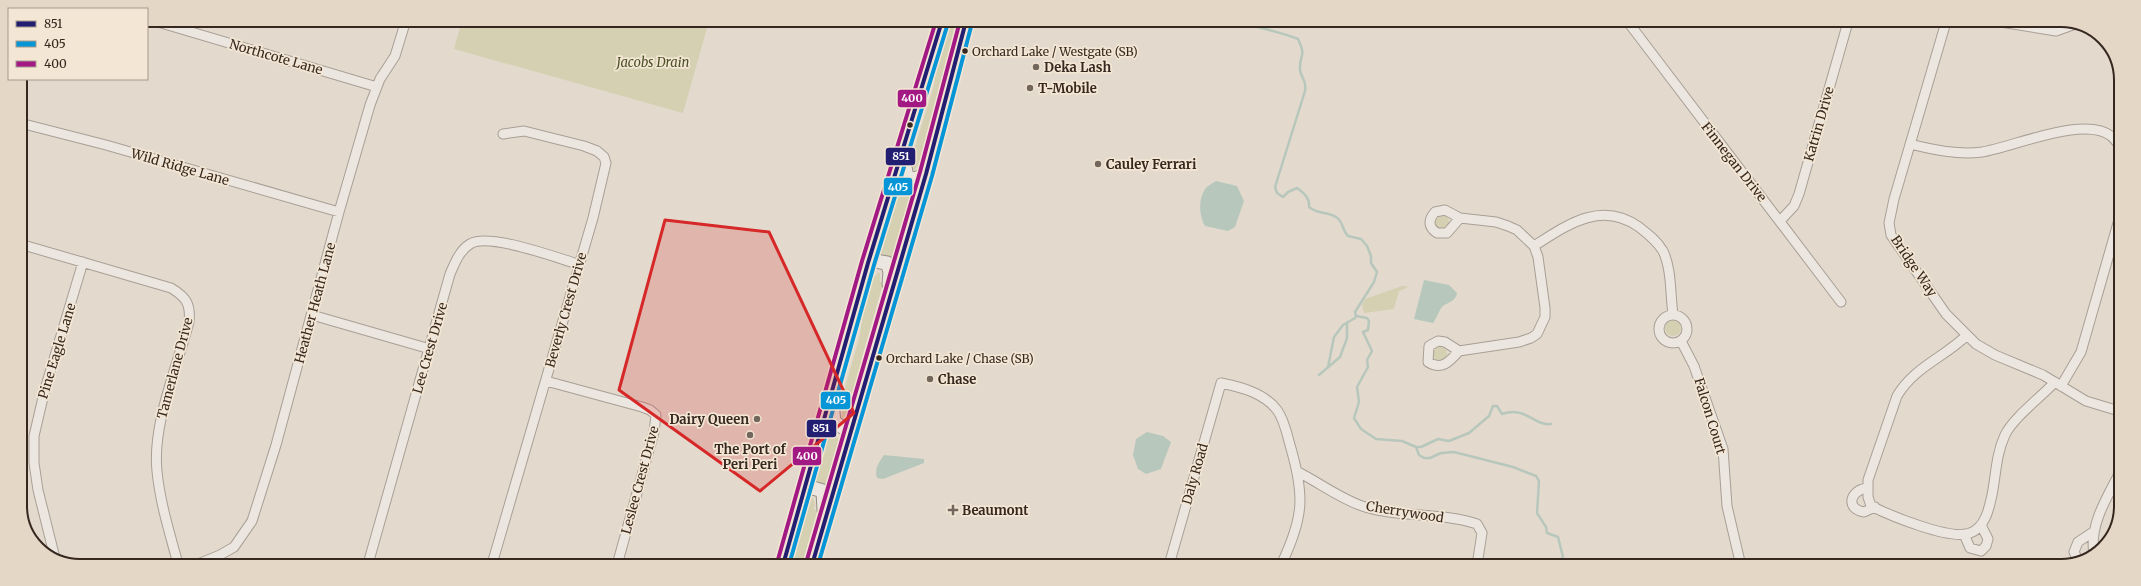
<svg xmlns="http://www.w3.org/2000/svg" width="2141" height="586" viewBox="0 0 2141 586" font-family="Merriweather,serif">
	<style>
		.green { fill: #d4d0b1 }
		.water { fill: #b8c7bc }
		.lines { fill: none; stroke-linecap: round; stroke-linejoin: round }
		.stream { stroke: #b8c7bc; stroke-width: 2.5 }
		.minor-casing { stroke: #a89f96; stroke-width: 11 }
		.secondary-casing { stroke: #978f86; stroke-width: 15 }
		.minor { stroke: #ebe6df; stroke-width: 9 }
		.secondary { stroke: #ebe6df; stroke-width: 13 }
		.bus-1-casing { stroke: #f3e6d4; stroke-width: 7 }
		.bus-2-casing { stroke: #f3e6d4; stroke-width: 7 }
		.bus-3-casing { stroke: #f3e6d4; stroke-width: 7 }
		.bus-1 { stroke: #221e72; stroke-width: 4 }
		.bus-2 { stroke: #0696d7; stroke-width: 4 }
		.bus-3 { stroke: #a31984; stroke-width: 4 }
		.marked { fill: #d62828; fill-opacity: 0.2; stroke: #d62828; stroke-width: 3; stroke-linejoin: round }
		.bus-dot { fill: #36271f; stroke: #f3e6d4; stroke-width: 1.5 }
		.poi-dot { fill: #73665c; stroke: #f3e6d4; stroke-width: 1.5 }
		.labels { text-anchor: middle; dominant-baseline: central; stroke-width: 3.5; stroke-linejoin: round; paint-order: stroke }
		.bus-label { font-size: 12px; fill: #36271f; stroke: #f3e6d4; text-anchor: start }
		.street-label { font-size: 13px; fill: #36271f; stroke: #f3e6d4 }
		.park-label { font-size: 13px; font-style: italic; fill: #4b5127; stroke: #f3e6d4 }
		.poi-label { font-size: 13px; font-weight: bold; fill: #36271f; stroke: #f3e6d4; text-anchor: start }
		.rim { fill: none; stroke: #36271f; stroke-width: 2 }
		.line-badge { stroke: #f3e6d4; stroke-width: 1.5 }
		.badge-label { font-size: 11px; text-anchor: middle; font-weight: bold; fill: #fff }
	</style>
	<rect width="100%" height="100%" fill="#e3dacd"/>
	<path class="green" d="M462,20L709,21L683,113L454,49Z
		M950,21H955L949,62L922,166L918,165L915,170L913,168L914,160L911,159L934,86L938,57Z
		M900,181L907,186L915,188L894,262L879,254Z
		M1435 222a7 7 0 1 1 14 0a7 7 0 1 1-14 0Z
		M878,272L880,274V282L883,283L862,357L858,385L849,415L846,414L842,419V409L839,408L860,335L863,308L873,275L876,276Z
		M1402,286H1407V288L1399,291L1394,309L1364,313L1362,305L1365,299Z
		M1665 328a8 8 0 1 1 16 0a8 8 0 1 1-16 0Z
		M1433 354a7 7 0 1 1 14 0a7 7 0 1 1-14 0Z
		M827,431L837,438L842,439L828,488L813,481Z
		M813,498L815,504L814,509L817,511L802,565H793C799,543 801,521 808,499Z"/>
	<path class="water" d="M1216,181L1237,186L1244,201L1235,227L1228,231L1205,226C1199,216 1198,199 1205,189C1207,186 1213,183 1216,181Z
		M1424,280L1449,285L1457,293C1456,301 1449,302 1443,306C1440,308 1436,320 1433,323L1414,319Z
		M1147,432L1163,436L1171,442L1161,469L1146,474L1138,469L1133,455L1136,439Z
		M884,455L924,459V463L883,479L877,478C874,469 879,462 884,455Z"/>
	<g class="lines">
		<path class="stream" d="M1237,21C1257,28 1278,31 1298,39C1307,58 1299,54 1300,70C1301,79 1307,79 1305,91L1275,187L1277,193L1283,197L1288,192L1297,188C1304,193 1310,198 1309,207C1319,215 1327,211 1336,217C1343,221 1342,230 1348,236L1361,239L1367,246L1371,256V263L1377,272L1374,282L1355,312L1356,316L1367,318L1369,321L1368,330L1363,332L1372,351L1367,360L1368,367L1357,387L1359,402L1354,418L1361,429L1376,439L1402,441L1416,447H1421L1438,439L1449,441L1469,433L1489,416L1493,406H1497L1502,414C1527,406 1533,426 1551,424
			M1328,367L1334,337L1343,325L1355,318L1356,315
			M1319,375L1340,357L1347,338V324
			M1416,447L1419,455L1424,458H1430L1441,453L1454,452L1513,467L1536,476L1539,481L1537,513L1546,527L1547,533L1558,537L1563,557L1556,565"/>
		<g class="minor-casing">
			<path id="minor" d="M151,20L377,87
				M1628,22L1841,302
				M1946,22L1894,199L1889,223L1891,235L1946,314L1976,344L1995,355L2043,375L2086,401L2119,411
				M2001,22L2056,31L2078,23
				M20,123L106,145L339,212
				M1910,144C1934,150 1958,155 1982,152C2013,147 2085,115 2111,136C2115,139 2118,144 2121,148
				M1780,221L1794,206L1799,194L1848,22
				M20,244L171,288C186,297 191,304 189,322C177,367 152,425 157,471C160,503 170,534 178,564
				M1534,246C1567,225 1601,200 1639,227C1648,234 1657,241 1663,251C1672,270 1670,294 1673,314
				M1659 329a14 14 0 1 1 28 0a14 14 0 1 1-28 0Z
				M312,315L430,349
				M1967,335C1945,357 1914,367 1897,396L1868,480V497L1871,506C1889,515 1951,541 1970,533C1985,528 1989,509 1992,495C1996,475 1996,454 2005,435C2013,418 2041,397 2055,382
				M1681,341L1694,366L1723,449L1727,506L1741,566
				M1459,351C1450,361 1442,371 1428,362L1429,346L1438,341L1445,342L1459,351L1519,342L1531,338L1537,334L1545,317V308L1538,257L1534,246L1517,230L1508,226L1496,222L1460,218L1445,210L1435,212C1428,220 1428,227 1437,233H1447L1460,218
				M546,381L642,407L650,410L656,415L654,432L617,565
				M2061,386L2081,352L2120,216
				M1298,472C1320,483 1342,500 1365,507C1401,518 1442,512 1477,524L1482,533L1477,565
				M1867,488C1850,490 1845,509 1864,512L1875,507
				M1964,534L1970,548L1981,551L1986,546L1988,539L1981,525
				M2094,555C2089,526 2106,499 2119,474
				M55,558L38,490L34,463V436L45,389L83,262
				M2078,560L2074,552L2078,542L2093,532
				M198,564L220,555L234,547L252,521L276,445L339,212L370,105L380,79L395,56L406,20
				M368,564L450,274C455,263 459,251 470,244C488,232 557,258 578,264
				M492,564L593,218L606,163L604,157L597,151L584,146L524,131L503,134
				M1169,565L1221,383C1241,387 1264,393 1277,410C1284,419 1287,434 1290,445C1305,496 1304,517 1281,565"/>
		</g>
		<g class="secondary-casing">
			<path id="secondary" d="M903,157L907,177L915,179L926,174
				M868,263L875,261L887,263L890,272L889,284
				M832,403L834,422L842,427H852
				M805,490L813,488L823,491L824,510
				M783,565L868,263L942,21
				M812,565L926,174L966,21"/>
		</g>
		<use href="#minor" class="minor"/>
		<use href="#secondary" class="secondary"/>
		<g class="bus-1-casing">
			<path id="bus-1" d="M783,565L868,263L942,21
				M812,565L926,174L966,21"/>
		</g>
		<g class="bus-2-casing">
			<path id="bus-2" d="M789,565L874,265L948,23
				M818,565L932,176L972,23"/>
		</g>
		<g class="bus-3-casing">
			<path id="bus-3" d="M777,563L862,261L936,21
				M806,563L920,172L960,21"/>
		</g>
		<use href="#bus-1" class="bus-1"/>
		<use href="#bus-2" class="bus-2"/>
		<use href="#bus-3" class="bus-3"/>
	</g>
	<path class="marked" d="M665,220L769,232L854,413L760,491L619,390Z"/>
	<g class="bus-dot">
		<circle cx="965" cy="51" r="3.5"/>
		<circle cx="910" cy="125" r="3.5"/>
		<circle cx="879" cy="358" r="3.5"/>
	</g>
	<g class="poi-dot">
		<circle cx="1036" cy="67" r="4"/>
		<circle cx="1030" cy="88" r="4"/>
		<circle cx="1098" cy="164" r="4"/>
		<circle cx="930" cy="379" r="4"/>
		<circle cx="757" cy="419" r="4"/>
		<circle cx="750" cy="435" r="4"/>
		<path d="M951 504h4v4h4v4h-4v4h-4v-4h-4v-4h4z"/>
	</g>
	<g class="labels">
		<g class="bus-label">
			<text x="972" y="51">Orchard Lake / Westgate (SB)</text>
			<text x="886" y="358">Orchard Lake / Chase (SB)</text>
		</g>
		<g class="street-label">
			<text transform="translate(276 57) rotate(16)">Northcote Lane</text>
			<text transform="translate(1819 124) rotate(-74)">Katrin Drive</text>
			<text transform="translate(1734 162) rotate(52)">Finnegan Drive</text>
			<text transform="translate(180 167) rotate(16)">Wild Ridge Lane</text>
			<text transform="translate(1914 266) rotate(56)">Bridge Way</text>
			<text transform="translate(315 303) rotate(-75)">Heather Heath Lane</text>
			<text transform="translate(566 310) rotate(-74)">Beverly Crest Drive</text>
			<text transform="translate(430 348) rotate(-74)">Lee Crest Drive</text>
			<text transform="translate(57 351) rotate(-73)">Pine Eagle Lane</text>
			<text transform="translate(175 368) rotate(-75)">Tamerlane Drive</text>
			<text transform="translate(1710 416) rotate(73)">Falcon Court</text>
			<text transform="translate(1195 474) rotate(-74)">Daly Road</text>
			<text transform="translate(640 480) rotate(-75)">Leslee Crest Drive</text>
			<text transform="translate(1405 512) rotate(9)">Cherrywood</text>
		</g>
		<g class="park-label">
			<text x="653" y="62">Jacobs Drain</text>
		</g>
		<g class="poi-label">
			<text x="1044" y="67">Deka Lash</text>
			<text x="1038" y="88">T-Mobile</text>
			<text x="1106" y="164">Cauley Ferrari</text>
			<text x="938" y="379">Chase</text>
			<text x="749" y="419" text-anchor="end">Dairy Queen</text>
			<text x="750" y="449" text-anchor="middle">The Port of<tspan x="750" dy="15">Peri Peri</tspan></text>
			<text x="962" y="510">Beaumont</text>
		</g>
	</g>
	<path d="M0 0H2141V586H0ZM80 27H2061A53 53 0 0 1 2114 80V506A53 53 0 0 1 2061 559H80A53 53 0 0 1 27 506V80A53 53 0 0 1 80 27Z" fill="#e4d7c6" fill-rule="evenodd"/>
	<path class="rim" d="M80 27H2061A53 53 0 0 1 2114 80V506A53 53 0 0 1 2061 559H80A53 53 0 0 1 27 506V80A53 53 0 0 1 80 27Z"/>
	<g class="line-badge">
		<rect x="897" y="89" width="30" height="19" rx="4" fill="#a31984"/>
		<rect x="885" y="147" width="31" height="19" rx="4" fill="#221e72"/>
		<rect x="883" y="177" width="30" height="19" rx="4" fill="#0696d7"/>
		<rect x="820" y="391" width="31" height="19" rx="4" fill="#0696d7"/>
		<rect x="806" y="419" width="31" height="19" rx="4" fill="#221e72"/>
		<rect x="792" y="446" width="30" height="20" rx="4" fill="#a31984"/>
	</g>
	<g class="badge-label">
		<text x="912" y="102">400</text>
		<text x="901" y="160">851</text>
		<text x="898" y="191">405</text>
		<text x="836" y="404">405</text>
		<text x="821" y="432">851</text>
		<text x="807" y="460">400</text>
	</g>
	<rect x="8" y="8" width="140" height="72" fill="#f3e6d4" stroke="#a79a8c"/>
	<rect x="16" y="21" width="20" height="6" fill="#221e72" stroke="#a79a8c"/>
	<text x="44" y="28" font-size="12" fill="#36271f">851</text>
	<rect x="16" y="41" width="20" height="6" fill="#0696d7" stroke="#a79a8c"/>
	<text x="44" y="48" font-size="12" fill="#36271f">405</text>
	<rect x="16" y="61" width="20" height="6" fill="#a31984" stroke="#a79a8c"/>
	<text x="44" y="68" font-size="12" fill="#36271f">400</text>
</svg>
